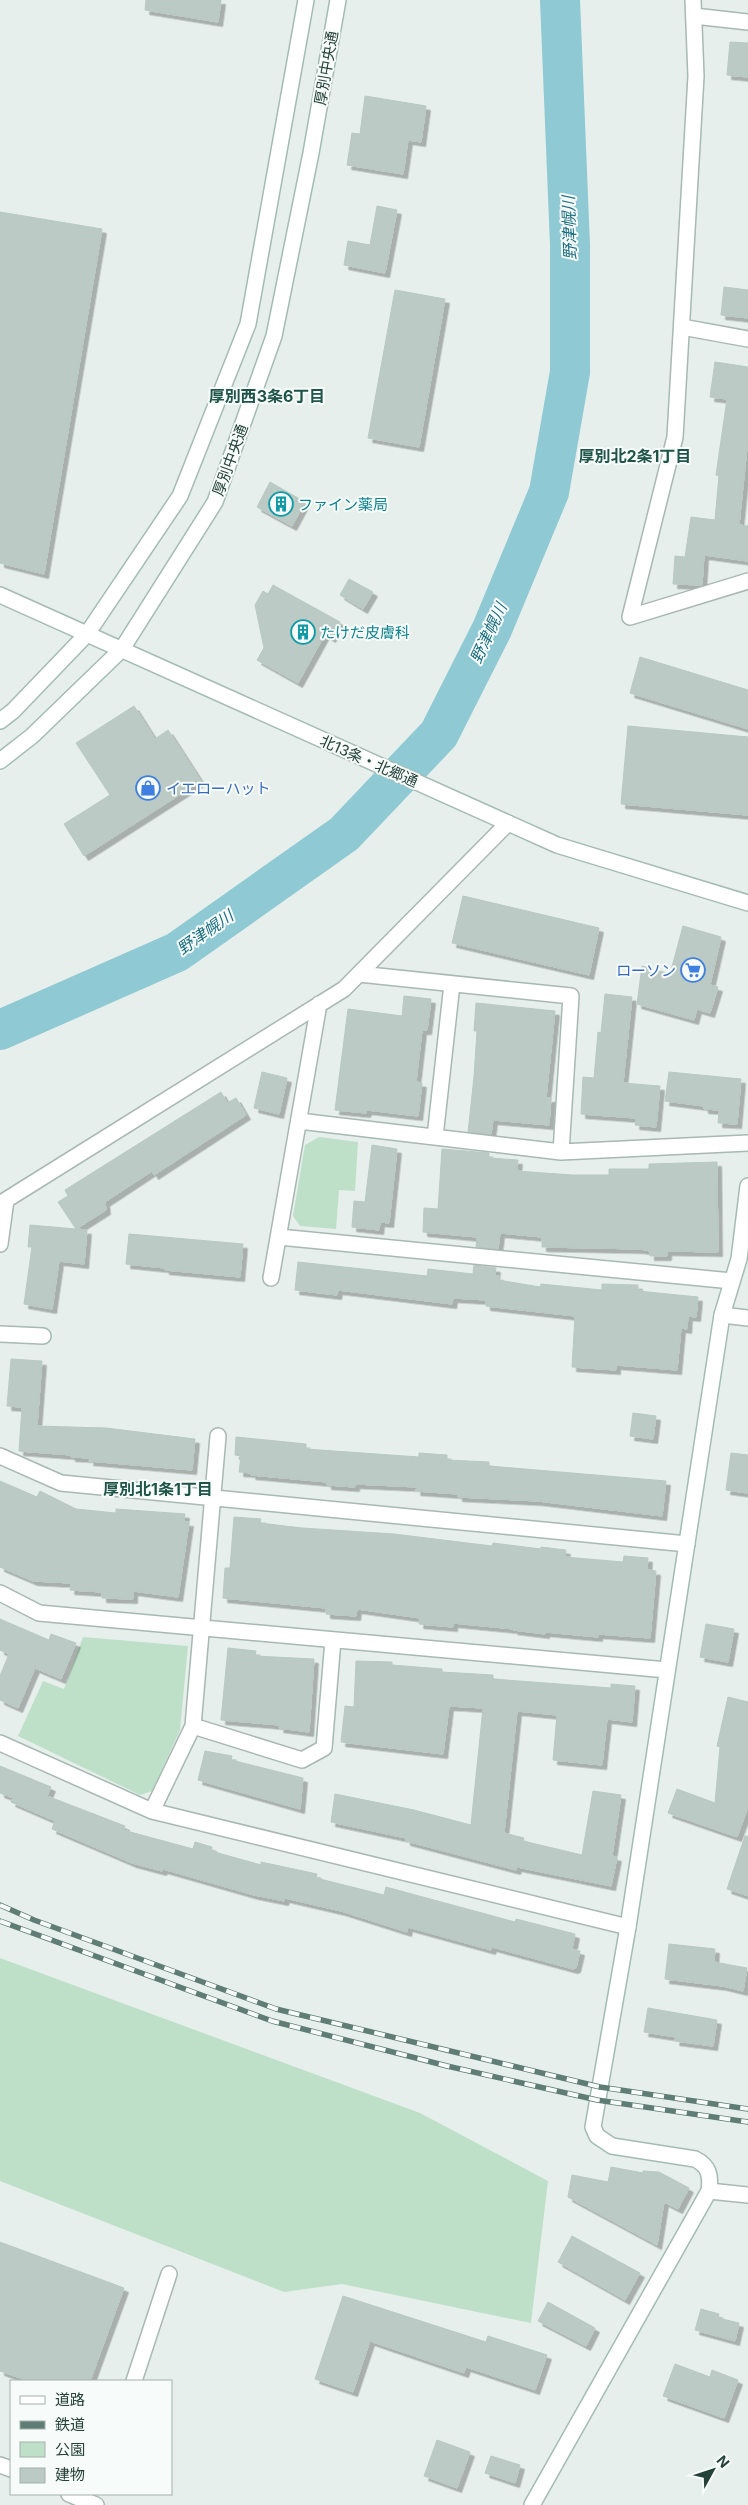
<svg xmlns="http://www.w3.org/2000/svg" width="748" height="2505" viewBox="0 0 748 2505" font-family="Inter,'Noto Sans JP',sans-serif">
	<style>
		.green { fill: #bfe0c8 }
		.lines { fill: none; stroke-linecap: round; stroke-linejoin: round }
		.river { stroke: #8ec9d4; stroke-width: 40 }
		.building { fill: #bbcac4; stroke: #b8c9c2; filter: url(#shadow) }
		.street-casing { stroke: #a8b8b2; stroke-width: 18 }
		.secondary-casing { stroke: #a4bbb3; stroke-width: 18 }
		.street { stroke: #fff; stroke-width: 15 }
		.secondary { stroke: #fff; stroke-width: 15 }
		.rail-casing { stroke: #5f7d75; stroke-width: 5.5 }
		.rail { stroke: #f7fbf9; stroke-width: 4; stroke-dasharray: 11; stroke-linecap: butt }
		.labels { text-anchor: middle; dominant-baseline: central; stroke-width: 4; stroke-linejoin: round; paint-order: stroke }
		.street-label { font-size: 15px; fill: #24423a; stroke: #f7fbf9 }
		.culture-label { font-size: 15px; fill: #0d838f; stroke: #f7fbf9; text-anchor: start }
		.shop-label { font-size: 15px; fill: #366cbe; stroke: #f7fbf9; text-anchor: start }
		.water-label { font-size: 16px; font-style: italic; fill: #1c6f80; stroke: #f7fbf9 }
		.neighbourhood-label { font-size: 16px; font-weight: bold; fill: #1f5548; stroke: #f7fbf9 }
	</style>
	<defs>
		<filter id="shadow"><feDropShadow dx="4.5" dy="4.5" stdDeviation="0" flood-color="#0004"/></filter>
	</defs>
	<rect width="100%" height="100%" fill="#e6efeb"/>
	<path class="green" d="M319,1137L358,1142L355,1191L339,1190L336,1229L300,1226L293,1216L305,1145Z
		M83,1637L188,1646L180,1730L152,1791L140,1795L18,1736L43,1681L64,1689Z
		M0,1958L420,2113L548,2181L531,2323L342,2284L284,2292L0,2181Z"/>
	<g class="lines">
		<path class="river" d="M0,1030L177,952L344,834L439,734L492,629L549,492L570,372V245L560,0"/>
	</g>
	<path class="building" d="M146,0H221L218,22L145,10Z
		M730,42L748,43V77L727,75Z
		M365,96L426,106L421,142L408,140L403,174L347,165L352,133L360,134Z
		M377,206L397,210L385,273L344,265L348,241L370,245Z
		M0,212L102,229L44,574L0,563Z
		M724,287L748,290V318L721,315Z
		M395,290L445,299L419,447L368,438Z
		M715,362L748,367V438L739,525L748,526V561L704,555L702,585L673,584L675,556L685,557L691,517L715,520L719,476L716,475L727,399L710,397Z
		M270,482L305,502L292,526L257,507Z
		M349,579L373,592L363,609L340,595Z
		M273,585L340,622L331,638L325,634L298,683L257,660L264,648L255,605L263,591L268,594Z
		M640,657L748,690V729L630,693Z
		M134,706L155,739L168,730L201,781L84,856L64,824L110,795L76,743Z
		M628,726L748,737V815L621,804Z
		M463,896L599,928L589,975L452,943Z
		M683,926L721,937L710,985L718,987L710,1013L697,1009L694,1020L637,1004L642,966L670,974Z
		M605,994L632,997L623,1083L660,1086L656,1127L635,1125L636,1118L581,1114L583,1077L594,1078L598,1032L601,1033Z
		M404,996L431,999L427,1030H422L416,1082L422,1083L418,1116L367,1110L366,1113L335,1110L348,1009L402,1016Z
		M476,1003L555,1011L546,1098H551L549,1125L493,1120L491,1134L468,1132L474,1077L477,1031H474Z
		M262,1072L287,1078L279,1114L254,1108Z
		M669,1072L741,1079L737,1124L718,1123L719,1110L704,1109V1106L665,1101Z
		M221,1092L227,1103L236,1098L246,1115L154,1175L152,1171L105,1202L106,1210L76,1229L58,1202L68,1196L65,1190Z
		M372,1145L397,1149L389,1223L380,1222L379,1230L352,1227L354,1201L365,1202Z
		M442,1149L489,1153V1158L518,1160L517,1171L572,1175H609V1169H649V1164L717,1162L718,1252L667,1251V1256H650V1251L640,1249L542,1247V1237L500,1233L498,1249L476,1247L477,1237L423,1232L424,1208L438,1209Z
		M30,1225L87,1230L84,1264L59,1261L52,1309L24,1304L32,1247H28Z
		M129,1234L243,1244L240,1277L165,1270V1268L126,1264Z
		M298,1262L427,1276L428,1269L473,1274L474,1265L496,1268L495,1276H499L498,1280L540,1287L541,1284L602,1290V1284L638,1285V1291L698,1297L696,1317L688,1316L687,1329L681,1328L677,1370L616,1365V1370L572,1367L575,1316L486,1306V1300L453,1298L452,1304L338,1290L337,1295L295,1290Z
		M11,1359L42,1361L37,1426L106,1428L195,1439L192,1470L89,1461L90,1458L71,1457V1455L19,1451L22,1407L7,1406Z
		M633,1413L656,1416L653,1439L630,1436Z
		M236,1437L306,1444V1449L419,1457V1453L447,1455V1460L489,1462V1466L666,1481L662,1516L538,1501L458,1497V1494L416,1491L417,1487L355,1484V1487L327,1485V1482L251,1475L252,1473L239,1472L241,1456L235,1455Z
		M731,1453L748,1455V1493L726,1490Z
		M0,1481L37,1497L40,1491L76,1509L116,1513V1509L185,1514L184,1522H189L178,1597L133,1591V1599L102,1598V1592L70,1590L71,1583L33,1581L0,1567Z
		M234,1517L261,1519L260,1523L302,1528L394,1534L492,1546L493,1543L541,1549V1547L566,1550L565,1557L623,1562L624,1556L648,1558L647,1570L656,1571L650,1638L598,1634V1637L545,1632V1634L513,1630L514,1629L453,1623V1627L419,1624L420,1618L357,1609L356,1616L326,1614V1608L223,1598L225,1568H230Z
		M0,1619L49,1640L51,1634L76,1643L61,1679L35,1668L18,1708L0,1700V1676L9,1654L0,1650Z
		M706,1624L734,1629L728,1662L700,1657Z
		M228,1648L256,1651L255,1656L314,1659L309,1732L279,1728L280,1725L221,1720Z
		M356,1661L392,1662V1665L442,1669V1672L493,1675V1679L611,1688V1684L635,1686L632,1722L607,1719L602,1765L553,1760L557,1715L517,1711L504,1833L524,1838L523,1841L582,1855L593,1791L621,1795L612,1856L617,1857L611,1886L517,1867L516,1870L406,1841V1838L331,1822L335,1794L414,1810L471,1825L483,1708L449,1706L443,1754L341,1742L345,1706L354,1707Z
		M728,1697L748,1702V1807L737,1837L668,1813L677,1789L715,1803L720,1747L717,1746Z
		M205,1751L232,1756L231,1760L303,1778L300,1809L198,1780Z
		M0,1766L51,1787L47,1796L125,1826L123,1830L193,1849L195,1842L212,1847L211,1851L261,1865V1862L317,1874L316,1878L384,1895L386,1887L515,1922L516,1919L575,1934L572,1949L580,1951L576,1968L573,1969L492,1947L491,1950L408,1927L407,1932L341,1911L285,1898L284,1901L254,1895L163,1869L162,1871L132,1863L52,1829L55,1821L11,1802L13,1798L0,1793Z
		M745,1836H748V1896L727,1889Z
		M669,1944L715,1949L714,1962L747,1968L743,1991L723,1986L665,1979Z
		M648,2008L717,2020L713,2046L675,2041L676,2037L644,2032Z
		M611,2167L643,2173V2171L659,2172L689,2188L678,2209L664,2202L657,2245L568,2197L572,2175L608,2182Z
		M572,2236L640,2273L625,2300L558,2262Z
		M0,2242L124,2288L90,2381H29L0,2371Z
		M343,2296L486,2342L488,2336L547,2355L535,2390L466,2367L464,2373L370,2341L353,2392L315,2379Z
		M548,2302L595,2328L586,2346L538,2321Z
		M701,2309L719,2314L718,2318L739,2323L735,2341L695,2330Z
		M675,2364L710,2377L712,2370L738,2380L724,2418L663,2396Z
		M437,2440L470,2452L457,2488L424,2476Z
		M491,2456L520,2465L515,2483L485,2473Z"/>
	<g class="lines">
		<g class="street-casing">
			<path id="street" d="M693,0L696,76L675,437L630,617L748,581
				M694,16L748,22
				M682,327L748,339
				M359,974L571,996L561,1152
				M299,1121L561,1152L748,1143
				M435,1137L452,984
				M279,1237L732,1281
				M0,1244L6,1200L344,989L508,823
				M271,1278L319,1004
				M722,1315L748,1318
				M0,1334L43,1336
				M0,1456L61,1483L687,1544
				M0,1593L39,1613L667,1670
				M193,1726L302,1760L324,1748L333,1640
				M0,1743L152,1811L628,1927
				M152,1811L193,1726L218,1436
				M709,2191L748,2195
				M134,2381L169,2274
				M0,2465L11,2469
				M69,2494L96,2505"/>
		</g>
		<g class="secondary-casing">
			<path id="secondary" d="M0,595L557,845L748,903
				M0,721L13,711L87,634L180,496L248,324L306,0
				M0,761L32,736L122,649L215,502L274,336L311,153L338,0
				M532,2505L709,2191C711,2175 709,2166 695,2159L612,2146L597,2136L593,2127L628,1927L722,1315L739,1259L748,1186"/>
		</g>
		<use href="#street" class="street"/>
		<use href="#secondary" class="secondary"/>
		<g class="rail-casing">
			<path id="rail" d="M0,1905L34,1920L276,2009L600,2087L748,2109
				M0,1921L272,2021L447,2066L597,2100L748,2122"/>
		</g>
		<use href="#rail" class="rail"/>
	</g>
	<defs>
		<g id="building-ring" transform="scale(1.25)"><circle r="9.5" fill="#f7fbf9" stroke="#0f9aa8" stroke-width="1.5"/><path d="M-4-6H4V6H1V3H-1V6H-4ZM-2.5-4.3h1.7v1.8h-1.7ZM.8-4.3h1.7v1.8H.8ZM-2.5-1h1.7V.8h-1.7ZM.8-1h1.7V.8H.8Z" fill="#0f9aa8"/></g>
		<g id="shop-ring" transform="scale(1.25)"><circle r="9.5" fill="#f7fbf9" stroke="#3f7fe0" stroke-width="1.5"/><path d="M-5-2.5h2.3a2.7 3.5 0 0 1 5.4 0H5L5.5 6h-11ZM-1.5-2.5h3a1.5 2.3 0 0 0-3 0Z" fill="#3f7fe0"/></g>
		<g id="supermarket-ring" transform="scale(1.25)"><circle r="9.5" fill="#f7fbf9" stroke="#3f7fe0" stroke-width="1.5"/><path d="M-6-5.5h2.5l.6 2H6L4.5 2H-2.5L-4.4-4H-6ZM-1.5 3.2a1.3 1.3 0 1 0 .1 0ZM3 3.2a1.3 1.3 0 1 0 .1 0Z" fill="#3f7fe0"/></g>
	</defs>
	<g fill-rule="evenodd">
		<use href="#building-ring" x="281" y="504"/>
		<use href="#building-ring" x="303" y="632"/>
		<use href="#shop-ring" x="148" y="788"/>
		<use href="#supermarket-ring" x="693" y="970"/>
	</g>
	<g class="labels">
		<g class="street-label">
			<text transform="translate(326 68) rotate(-80)">厚別中央通</text>
			<text transform="translate(230 460) rotate(-70)">厚別中央通</text>
			<text transform="translate(369 761) rotate(24)">北13条・北郷通</text>
		</g>
		<g class="culture-label">
			<text x="298" y="504">ファイン薬局</text>
			<text x="320" y="632">たけだ皮膚科</text>
		</g>
		<g class="shop-label">
			<text x="166" y="788">イエローハット</text>
			<text x="676" y="970" text-anchor="end">ローソン</text>
		</g>
		<g class="water-label">
			<text transform="translate(569 228) rotate(-92)">野津幌川</text>
			<text transform="translate(488 633) rotate(-65)">野津幌川</text>
			<text transform="translate(205 932) rotate(-35)">野津幌川</text>
		</g>
		<g class="neighbourhood-label">
			<text x="267" y="396">厚別西3条6丁目</text>
			<text x="635" y="456">厚別北2条1丁目</text>
			<text x="158" y="1489">厚別北1条1丁目</text>
		</g>
	</g>
	<rect x="10" y="2380" width="162" height="115" fill="#f7fbf9" stroke="#a3b1ad"/>
	<rect x="20" y="2396" width="25" height="8" fill="#ffffff" stroke="#a3b1ad"/>
	<text x="55" y="2405" font-size="15" fill="#24423a">道路</text>
	<rect x="20" y="2421" width="25" height="8" fill="#5f7d75" stroke="#a3b1ad"/>
	<text x="55" y="2430" font-size="15" fill="#24423a">鉄道</text>
	<rect x="20" y="2442" width="25" height="15" fill="#bfe0c8" stroke="#a3b1ad"/>
	<text x="55" y="2455" font-size="15" fill="#24423a">公園</text>
	<rect x="20" y="2468" width="25" height="15" fill="#bbcac4" stroke="#a3b1ad"/>
	<text x="55" y="2480" font-size="15" fill="#24423a">建物</text>
	<g transform="translate(713 2470) rotate(50)" stroke="#f7fbf9" stroke-width="4" paint-order="stroke">
	<path d="M0-4L9 19L0 12L-9 19Z" fill="#24423a"/>
	<text y="-8" font-size="14" font-weight="bold" text-anchor="middle" fill="#24423a">N</text>
	</g>
</svg>
